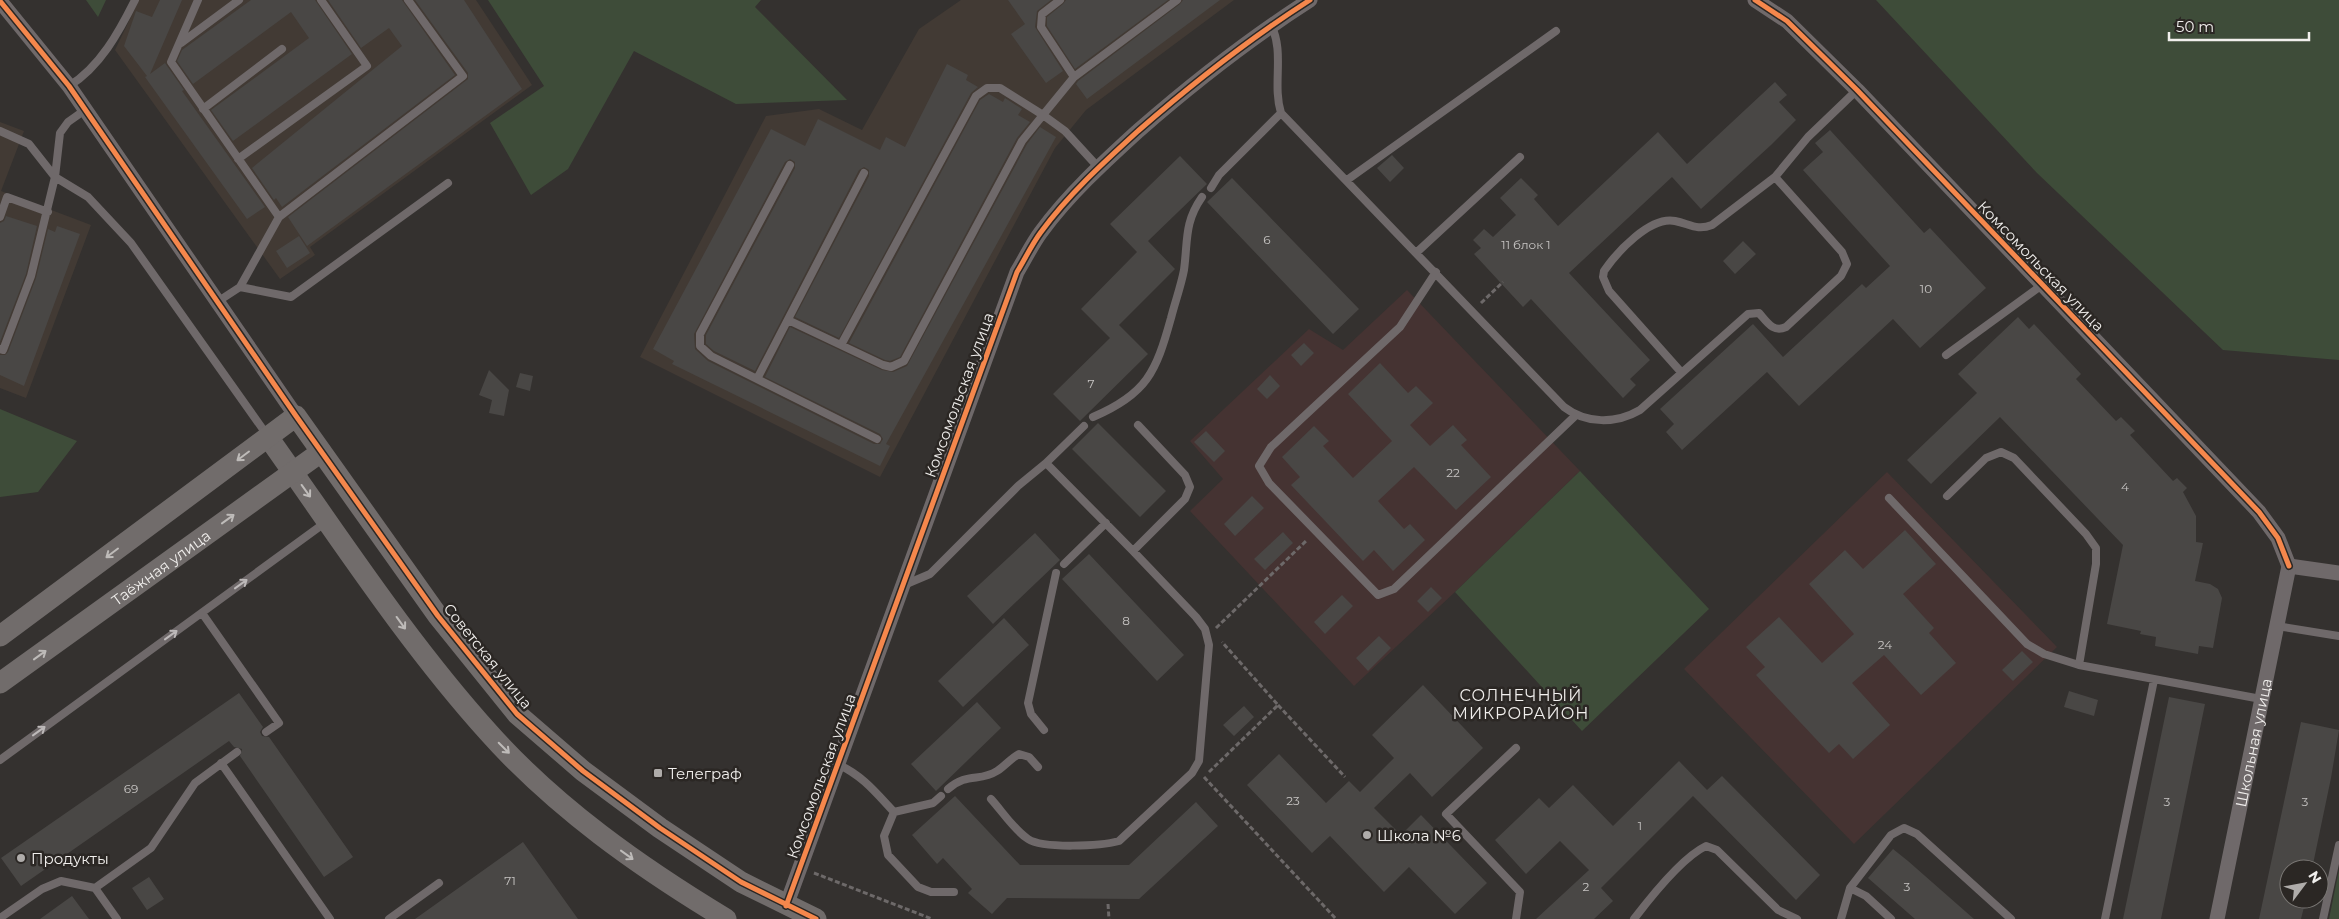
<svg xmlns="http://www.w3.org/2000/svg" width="2339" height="919" viewBox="0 0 2339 919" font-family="Montserrat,sans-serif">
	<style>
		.commercial { fill: #453332 }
		.built { fill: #423a34 }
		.green { fill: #3e4c39 }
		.building { fill: #494745 }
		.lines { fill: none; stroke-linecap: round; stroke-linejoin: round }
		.path { stroke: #6d6969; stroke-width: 3; stroke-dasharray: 5 2.5; stroke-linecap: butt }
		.lane { stroke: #6f696a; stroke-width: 8 }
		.street { stroke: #6f696a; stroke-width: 15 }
		.secondary { stroke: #716c6b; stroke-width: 21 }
		.cycleway-casing { stroke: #2b2724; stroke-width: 8 }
		.cycleway { stroke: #f5874c; stroke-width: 5 }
		.oneway { stroke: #bebbb9 }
		.oneway2 { stroke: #bdb9b9 }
		.poi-dot { fill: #afacaa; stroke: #2b2724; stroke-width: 2 }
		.labels { text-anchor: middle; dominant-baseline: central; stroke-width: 5; stroke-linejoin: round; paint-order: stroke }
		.number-label { font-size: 12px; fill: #c7c5c3 }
		.street-label { font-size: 15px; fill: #f1efed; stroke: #2b2724 }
		.poi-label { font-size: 15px; fill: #f1efed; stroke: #2b2724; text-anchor: start }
		.neighbourhood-label { font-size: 16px; letter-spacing: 1px; fill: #f1efed; stroke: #2b2724 }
	</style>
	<rect width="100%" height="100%" fill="#34312f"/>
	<path class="commercial" d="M1407,290L1580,471L1455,592L1354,686L1190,511L1223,479L1190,441L1309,329L1343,350Z
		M1887,472L2057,647L1854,844L1684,669Z"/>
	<path class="built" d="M139,0H476L532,85L310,247L315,255L280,279L115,50Z
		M961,0H1234L1086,110L1055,148L880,477L640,357L766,116L819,109L862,130L919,29Z
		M0,122L24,131L1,191L91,225L26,398L0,388Z"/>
	<path class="green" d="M86,0H106L98,17Z
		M488,0H761L755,7L847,100L736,104L634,51L568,169L531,195L490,123L544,86Z
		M1876,0H2339V360L2223,350L2037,173Z
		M0,409L77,441L38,492L0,497Z
		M1580,471L1709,609L1582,731L1455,592Z
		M2339,870V919H2329Z"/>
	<path class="building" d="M160,0H182L150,74L165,63L184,90L182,91L265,207L247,219L145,77L147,76L124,46L136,11L152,17Z
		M251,0H315L352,54L233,141L211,110L309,38L291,12L193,84L177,61L182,50Z
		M328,0H402L455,75L282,207L276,198L274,200L252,168L402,46L389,28L361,48Z
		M415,0H464L522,89L307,246L288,217L468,79V73Z
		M1008,0H1051L1037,11L1035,27L1063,71L1046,83L1011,34L1025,24Z
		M1066,0H1168L1075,69L1047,26V17L1063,4Z
		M1183,0H1220L1087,99L1076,84L1078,81L1180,4Z
		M947,64L968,75L966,80L978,87L971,93L839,338L795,317L869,176V170L864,167L859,170L755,371L714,351L706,344V335L795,168V162L790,159L785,162L694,334L695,349L708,361L874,444H880L883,439L880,434L765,377L790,327L882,370L893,372L907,366L1027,144L1040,127L1056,137L886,444L890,446L880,466L672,364L674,361L653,349L771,129L805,146L818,119L880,150L886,137L905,147Z
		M1775,82L1787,95L1779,102L1796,120L1771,145L1701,209L1672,177L1569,273L1650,360L1630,379L1636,385L1623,398L1531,299L1523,307L1474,254L1481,248L1473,240L1484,229L1493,237L1516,215L1500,198L1521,178L1538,195L1534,199L1558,226L1658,132L1687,164Z
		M989,94L1003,102L1005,98L1022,109L1018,115L1030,122L1017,138L900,357L890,361L885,360L849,343L980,100Z
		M1830,130L1924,233L1930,228L1986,288L1920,348L1893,319L1799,406L1767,372L1682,450L1666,432L1674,424L1660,409L1753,324L1783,357L1862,284L1866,288L1890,266L1803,170L1823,152L1815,143Z
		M1392,155L1404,168L1390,182L1377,168Z
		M1180,156L1207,184L1148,241L1175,269L1119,325L1148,354L1080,421L1053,394L1110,338L1081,309L1137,252L1110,224Z
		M1232,178L1359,309L1333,334L1207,202Z
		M6,216L37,226L26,274L0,342V223L4,221Z
		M57,226L80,234L24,386L0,375V355H5L8,352L36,278L48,229L55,232Z
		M299,236L310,253L287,268L276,251Z
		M1743,241L1756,254L1735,274L1723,261Z
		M2018,317L2029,329L2034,324L2081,374L2076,379L2116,421L2121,417L2135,431L2130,435L2173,481L2177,478L2187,488L2183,492L2196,516V542L2203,543L2195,581L2210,584L2218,589L2222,598L2213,648L2199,646L2198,654L2155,646L2156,637L2140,634L2141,631L2107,624L2123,545L2000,417L1931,484L1907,460L1977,393L1958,374Z
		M1304,343L1314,353L1301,366L1291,355Z
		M1380,363L1408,393L1416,386L1433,403L1410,425L1430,446L1453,425L1467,440L1461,445L1491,477L1456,510L1414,467L1378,501L1404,529L1410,524L1425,540L1393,571L1374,550L1363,561L1291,485L1300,477L1282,457L1314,426L1329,441L1323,446L1353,478L1392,441L1348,394Z
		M489,370L509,390L504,416L489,413L492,400L479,395Z
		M520,373L533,376L530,391L516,387Z
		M1270,375L1280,386L1267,399L1257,389Z
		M1098,423L1166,491L1140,517L1072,449Z
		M1206,431L1225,451L1214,462L1194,442Z
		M1252,496L1264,508L1235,536L1224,524Z
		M1905,530L1936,564L1903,594L1934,628L1929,633L1956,663L1921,695L1884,655L1852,683L1890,725L1853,759L1839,744L1829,753L1756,675L1765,667L1746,647L1779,617L1822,663L1854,634L1809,584L1845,550L1863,569Z
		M1283,532L1293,543L1265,570L1254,559Z
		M1035,533L1060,560L993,624L967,596Z
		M1089,554L1184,655L1157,681L1062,579Z
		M1431,587L1442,598L1428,612L1417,601Z
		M1342,595L1353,606L1325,634L1314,622Z
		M1004,618L1029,645L963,707L938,681Z
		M1379,636L1391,648L1368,671L1356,658Z
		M2022,651L2033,662L2013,681L2002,670Z
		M1423,685L1483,748L1432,797L1410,773L1374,808L1401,835L1421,815L1487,883L1455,914L1409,867L1384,892L1330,836L1312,853L1247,785L1279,754L1326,803L1349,781L1360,792L1394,758L1372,735Z
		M2069,691L2098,700L2094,716L2064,707Z
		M239,693L263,727L260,732L262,736L269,737L353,857L324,877L240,756L242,749L234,747L229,741L21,886L1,858Z
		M2169,697L2205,704L2161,919H2123Z
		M977,702L1001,728L936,791L911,764Z
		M1244,706L1254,717L1234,736L1223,725Z
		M2301,722L2339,730L2331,778L2312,869H2289V899H2306L2301,919H2259Z
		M1679,761L1707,790L1722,776L1820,875L1796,900L1693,796L1601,888L1613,901L1594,919H1536L1589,870L1560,841L1526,874L1495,840L1539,798L1549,808L1573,785L1613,826Z
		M955,796L1020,865H1129L1196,802L1218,826L1139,899L1007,898L992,914L968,893L972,889L943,858L937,864L912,835Z
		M523,842L578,919H415Z
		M1893,849L1908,861L1974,919H1915L1868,878Z
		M149,877L164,899L147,910L132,888Z
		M72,896L89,919H40Z"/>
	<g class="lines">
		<path class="path" d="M1481,303L1503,282
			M1216,628L1307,540
			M1278,705L1345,777
			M1209,772L1278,705L1222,642
			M1204,777L1336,919
			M814,873L932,919
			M1108,904L1109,919"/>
		<path class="lane" d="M198,0L171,62L279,217
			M1060,0L1042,14L1041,27L1074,77
			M1271,25C1285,52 1272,84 1281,113L1564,407C1586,424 1616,424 1640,410L1748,314L1759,313C1767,322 1773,333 1786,327L1841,276L1847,264L1842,252L1775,177L1808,137L1857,90
			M181,43L239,0
			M69,86C100,67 119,32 135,0
			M203,109L282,49
			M0,131L29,144L55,177L88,197L131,243L267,435
			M238,159L367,66L321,0
			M790,165L700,334V346L711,356L877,439
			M1098,167L1065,131L1043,115L1074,77L1177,0
			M1347,180L1556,31
			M1211,188L1219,175L1281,113
			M0,217L7,197L48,212
			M1416,253L1520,157
			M1436,272L1400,327L1271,447L1259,466L1269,483L1378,595L1394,589L1575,416
			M240,287L291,297L448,183
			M217,302L240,287L279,217L463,76L408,0
			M788,320L883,365L891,367L904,361L1022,141L1043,115L1000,88H987L976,96L841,345
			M0,349L3,350L31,276L55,177L60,133L68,122L85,110
			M1946,355L2042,285
			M1681,372L1609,291L1603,277L1604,271C1617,252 1650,216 1675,221C1690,224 1697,231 1712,225L1775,177
			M757,379L864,173
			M1093,417C1147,394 1156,372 1171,318C1175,302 1181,286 1184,270C1188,240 1184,223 1202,197
			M1046,463L1084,426
			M1947,496L1986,458L2001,452L2014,458L2086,534L2096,548V564L2079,665L2261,699
			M1889,498L2027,644L2044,654L2079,665
			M1064,564L1106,523
			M904,585L930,574L1018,486L1046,463L1133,551L1185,499L1190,487L1185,475L1138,425
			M202,613L279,723L266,732
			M2277,626L2339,636
			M1044,730L1031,714L1028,703L1056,573
			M1516,748L1446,814L1520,892L1516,919
			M0,760L326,522
			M221,763L330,919
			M839,765C862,775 877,794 894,812L933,803L941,796
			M948,789C967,772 980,782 997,771C1005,766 1010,759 1019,754L1029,757L1038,767
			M991,799C1002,811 1014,830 1028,839C1043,849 1101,846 1119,841L1192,773L1199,761L1209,645L1205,629L1196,617L1133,551
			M894,812L884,836L888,855L918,887L931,892H954
			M95,888L117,919
			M0,918L42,889L61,881L95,888L151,848L195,783L237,752
			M389,919L439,883
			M1634,919C1650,898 1683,857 1706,846L1717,850L1778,910L1797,919
			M1841,919L1850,888
			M1891,919L1866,896L1850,888L1891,835L1904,828L1917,834L2011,919
			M2105,919L2154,680
			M2323,919L2339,845"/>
		<g class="street">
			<path d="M1755,0L1787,21L1857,90L2259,512L2278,538L2289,566"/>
			<path d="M0,1L69,86L296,416"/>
			<path d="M2289,566L2339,573"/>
			<path d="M786,906L1017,272C1025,259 1032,244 1041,232C1069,194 1103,163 1138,131C1193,83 1249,39 1310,0"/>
			<path id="s1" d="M2217,919L2289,566"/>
		</g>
		<g class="secondary">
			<path d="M268,437C339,537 407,642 489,733C556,808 640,867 726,919"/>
			<path d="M0,636L296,416L438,616L517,714L583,771L660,828L741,882L816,919"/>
			<path id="s2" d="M0,683L321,452"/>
		</g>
		<g class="cycleway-casing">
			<path id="cycleway" d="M1755,0L1787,21L1857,90L2259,512L2278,538L2289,566
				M0,1L69,86L296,416L438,616L517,714L583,771L660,828L741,882L816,919
				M786,906L1017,272C1025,259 1032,244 1041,232C1069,194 1103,163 1138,131C1193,83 1249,39 1310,0"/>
		</g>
		<use href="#cycleway" class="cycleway"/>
	</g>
	<defs><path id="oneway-shaft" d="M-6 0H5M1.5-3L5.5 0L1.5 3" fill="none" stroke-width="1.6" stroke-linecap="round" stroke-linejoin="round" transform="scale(1.25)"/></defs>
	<g class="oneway">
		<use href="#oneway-shaft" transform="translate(243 456) rotate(143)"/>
		<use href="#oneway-shaft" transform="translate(306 491) rotate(54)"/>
		<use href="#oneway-shaft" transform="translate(228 519) rotate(-36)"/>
		<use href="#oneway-shaft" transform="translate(112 553) rotate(143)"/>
		<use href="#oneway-shaft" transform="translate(401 623) rotate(54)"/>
		<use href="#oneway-shaft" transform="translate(40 655) rotate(-36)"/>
		<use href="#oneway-shaft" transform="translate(504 748) rotate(45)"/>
		<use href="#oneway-shaft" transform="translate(627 855) rotate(36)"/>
	</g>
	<g class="oneway2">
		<use href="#oneway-shaft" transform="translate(241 584) rotate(-36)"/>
		<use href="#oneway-shaft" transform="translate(171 635) rotate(-36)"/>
		<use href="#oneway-shaft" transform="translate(39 731) rotate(-36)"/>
	</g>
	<g class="poi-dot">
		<rect x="653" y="768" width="10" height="10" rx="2.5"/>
		<circle cx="1367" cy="835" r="5"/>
		<circle cx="21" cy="858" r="5"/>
	</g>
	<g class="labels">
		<g class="number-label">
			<text x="1267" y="239">6</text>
			<text x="1526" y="244">11 блок 1</text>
			<text x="1926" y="288">10</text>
			<text x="1091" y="383">7</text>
			<text x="1453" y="472">22</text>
			<text x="2125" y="486">4</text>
			<text x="1126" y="620">8</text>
			<text x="1885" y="644">24</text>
			<text x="131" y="788">69</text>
			<text x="1293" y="800">23</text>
			<text x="2167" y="801">3</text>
			<text x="2305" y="801">3</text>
			<text x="1640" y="825">1</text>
			<text x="510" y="880">71</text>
			<text x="1586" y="886">2</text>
			<text x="1907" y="886">3</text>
		</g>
		<g class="street-label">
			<text transform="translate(2041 266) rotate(46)">Комсомольская улица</text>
			<text transform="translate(959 395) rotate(-70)">Комсомольская улица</text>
			<text stroke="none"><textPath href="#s2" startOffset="198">Таёжная улица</textPath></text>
			<text transform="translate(488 656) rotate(51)">Советская улица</text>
			<text stroke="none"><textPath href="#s1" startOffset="180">Школьная улица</textPath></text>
			<text transform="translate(821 776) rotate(-70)">Комсомольская улица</text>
		</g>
		<g class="poi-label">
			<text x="668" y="773">Телеграф</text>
			<text x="1377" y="835">Школа №6</text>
			<text x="31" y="858">Продукты</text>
		</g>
		<g class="neighbourhood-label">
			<text x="1521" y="695">СОЛНЕЧНЫЙ<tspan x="1521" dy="18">МИКРОРАЙОН</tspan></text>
		</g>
	</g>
	<g transform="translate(2304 884) rotate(58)"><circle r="24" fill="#2b2724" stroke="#7a7774"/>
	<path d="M0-4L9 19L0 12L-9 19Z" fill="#afacaa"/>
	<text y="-8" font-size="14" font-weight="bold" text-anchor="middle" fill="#f1efed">N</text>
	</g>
	<path d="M2169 32v8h140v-8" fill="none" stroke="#f1efed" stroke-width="2.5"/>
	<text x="2176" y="32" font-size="15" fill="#f1efed" stroke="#2b2724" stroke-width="4" paint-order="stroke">50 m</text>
</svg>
